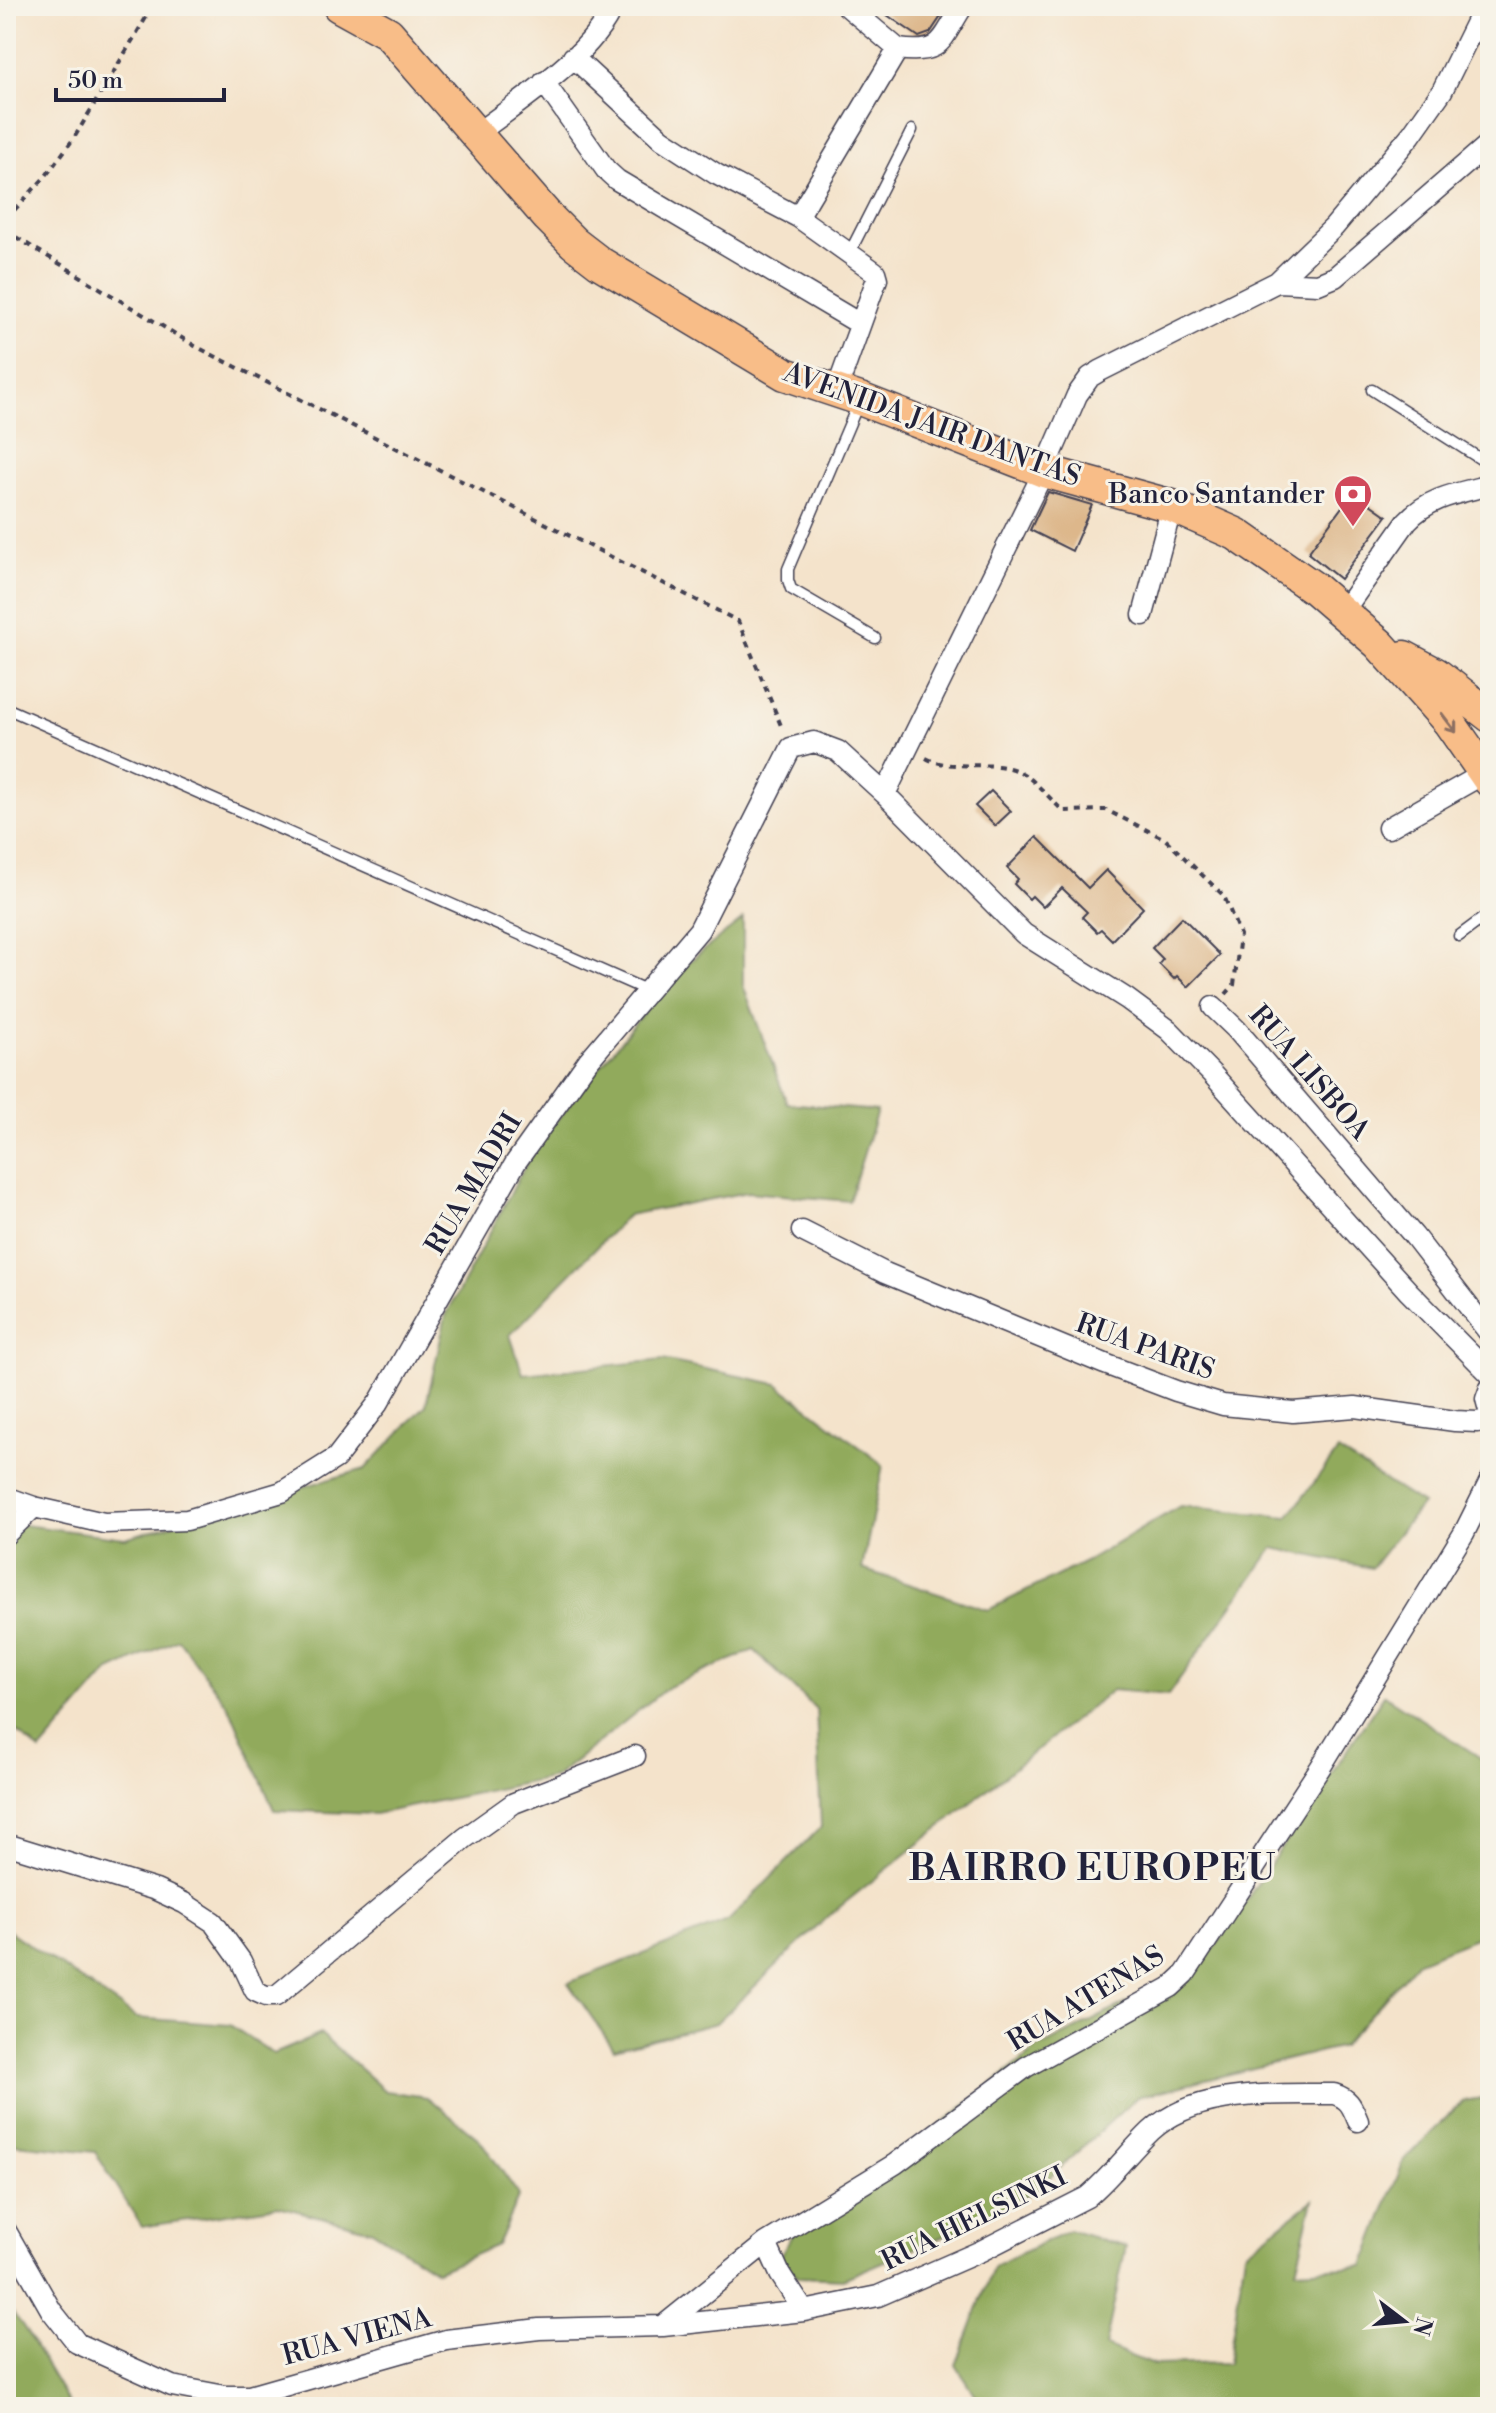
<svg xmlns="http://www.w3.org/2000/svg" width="1496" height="2413" viewBox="0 0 1496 2413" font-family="'Libre Bodoni',serif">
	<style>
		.forest { fill: #91aa5c; stroke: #5a664c; stroke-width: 2 }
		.building { fill: #ddb78b }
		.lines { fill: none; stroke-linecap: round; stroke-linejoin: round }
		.service-casing { stroke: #423f51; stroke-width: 13 }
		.minor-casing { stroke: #423f51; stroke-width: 23 }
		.primary-casing { stroke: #423f51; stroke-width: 35 }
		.path { stroke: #423f51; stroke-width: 4; stroke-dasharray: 6 6; stroke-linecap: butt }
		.service { stroke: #fff; stroke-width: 10 }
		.minor { stroke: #fff; stroke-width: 20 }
		.primary { stroke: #f8bd88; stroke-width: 32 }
		.oneway { stroke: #8d7062 }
		.labels { text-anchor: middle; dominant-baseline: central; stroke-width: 6; stroke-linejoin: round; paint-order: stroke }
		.street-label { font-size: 28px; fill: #22223b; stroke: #f7f3e8 }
		.poi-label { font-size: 28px; fill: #22223b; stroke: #f7f3e8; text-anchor: end }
		.district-label { font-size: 36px; font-weight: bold; letter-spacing: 2px; fill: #22223b; stroke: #f7f3e8 }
	</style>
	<rect width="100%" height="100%" fill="#f7f3e8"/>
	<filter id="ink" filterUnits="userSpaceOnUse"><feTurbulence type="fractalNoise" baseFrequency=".0125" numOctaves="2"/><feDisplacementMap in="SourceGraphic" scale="16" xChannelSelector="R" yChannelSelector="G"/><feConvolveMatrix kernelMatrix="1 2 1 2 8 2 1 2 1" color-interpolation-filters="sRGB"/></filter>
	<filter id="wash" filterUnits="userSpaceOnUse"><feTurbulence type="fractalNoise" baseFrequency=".006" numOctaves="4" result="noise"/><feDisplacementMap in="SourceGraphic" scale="32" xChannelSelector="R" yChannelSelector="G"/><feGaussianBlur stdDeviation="1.8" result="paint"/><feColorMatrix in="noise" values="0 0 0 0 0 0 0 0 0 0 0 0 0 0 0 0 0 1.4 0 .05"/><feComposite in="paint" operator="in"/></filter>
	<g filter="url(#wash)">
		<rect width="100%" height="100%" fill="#f4e3cb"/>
		<path class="forest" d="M743,919V985L787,1103L877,1111L849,1201L748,1192L628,1215L510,1335L523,1374L663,1360L777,1384L883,1465L862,1569L988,1610L1087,1561L1180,1506L1288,1517L1338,1451L1422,1504L1371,1568L1273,1548L1168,1695L1112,1690L832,1913L716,2023L614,2049L568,1983L728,1921L821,1827L816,1709L754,1650L668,1687L555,1777L375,1814L274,1810L230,1709L178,1639L108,1672L40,1751L6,1723V1526L8,1523L125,1538L365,1469L426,1405L446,1315L534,1149L675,973Z
			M1384,1695L1490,1764V1932L1418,1961L1342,2046L1137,2097L1034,2192L956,2231L843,2279L799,2277L778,2259L799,2223L901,2156L1035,2050L1204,1963Z
			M9,1931L137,2018L230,2025L274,2054L321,2034L385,2091L427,2097L480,2140L519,2195L497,2245L436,2271L372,2230L278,2206L142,2227L95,2152L6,2143V1934Z
			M1490,2097V2407H982L956,2365L994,2266L1069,2230L1126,2247L1105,2346L1153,2365L1228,2363L1245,2252L1313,2200L1296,2270L1363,2266L1404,2160L1463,2101Z
			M6,2304L23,2326L71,2407H6Z"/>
		<g id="blocks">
			<path class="building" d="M874,6H948L930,33L919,37Z
				M1048,492L1092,505L1072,551L1030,530Z
				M1353,492L1387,516L1340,579L1308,553Z
				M991,791L1011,811L995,826L975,806Z
				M1037,837L1088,888L1106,870L1143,908L1112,940L1101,929L1097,932L1082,917L1087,912L1062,888L1043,907L1032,896L1029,899L1014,884L1018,879L1007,868Z
				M1182,917L1220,955L1188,987L1177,976L1174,979L1159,964L1163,959L1152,948Z"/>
		</g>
	</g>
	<g filter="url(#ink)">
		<use href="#blocks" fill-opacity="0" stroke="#423f51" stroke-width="2"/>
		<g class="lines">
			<g class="service-casing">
				<path id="service" d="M850,252L912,130
					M1372,390L1490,465
					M858,404L788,569V580L791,589L875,638
					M6,708L646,990
					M1459,936L1490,913"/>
			</g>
			<g class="minor-casing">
				<path id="minor" d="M1484,6L1442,91L1411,135L1334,227L1277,282L1100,371L1090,377L1077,395L1044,471L885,794L1024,934L1127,999L1169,1030L1212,1074L1409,1292L1490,1374
					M898,49C943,55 940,41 963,6
					M573,57L662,139L716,174L798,217L875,272L877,279L874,287L836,392
					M544,82L606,170L617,180L860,324
					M475,135C518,102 592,56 613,6
					M798,217L898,49L847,6
					M1277,282L1318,284L1335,277L1490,143
					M1342,613L1407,521C1429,497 1459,493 1490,485
					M1143,615L1172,506
					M1388,828L1485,773
					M1213,1007L1236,1029L1414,1236L1490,1334
					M802,1231L885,1273L1105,1364L1176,1391L1223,1405L1293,1412L1355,1407L1455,1421L1477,1422L1490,1420
					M1490,1388L1486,1399L1490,1414
					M6,1497L34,1507L104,1523L187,1520L282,1492L336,1458L379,1402L516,1162L588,1061L699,930L791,748L814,742L838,751L885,794
					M6,1534L34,1507
					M6,1844L156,1890L184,1903L213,1922L241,1961L255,1991L266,1996H276L465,1838L514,1803L635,1756
					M6,2231L51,2310L77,2343L172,2386L225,2396H249L446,2340L539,2329L663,2326L804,2311L878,2296L981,2251L1087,2197C1111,2177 1129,2152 1151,2131C1197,2088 1277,2095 1334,2094C1350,2099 1352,2107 1358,2121
					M766,2243L780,2274L804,2311
					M663,2326L766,2243L895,2164L1026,2067L1171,1987L1185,1974L1320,1768L1464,1533L1490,1481"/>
			</g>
			<g class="primary-casing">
				<path id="primary" d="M339,6L388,33L548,217L574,243L600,263L785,374L860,399L1044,471L1172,506L1236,534L1314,588L1379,644L1449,722L1490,781
					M1404,657L1436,674L1490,716"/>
			</g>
			<path class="path" d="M6,219L45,177L74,138L153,6
				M6,231L195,346L738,621L782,728
				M926,758C954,773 990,758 1020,772C1033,778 1052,801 1063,811L1106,810L1165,839L1224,896L1240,935L1234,985L1226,994"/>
			<use href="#service" class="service"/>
			<use href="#minor" class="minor"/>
			<use href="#primary" class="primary"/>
		</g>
		<defs><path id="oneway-shaft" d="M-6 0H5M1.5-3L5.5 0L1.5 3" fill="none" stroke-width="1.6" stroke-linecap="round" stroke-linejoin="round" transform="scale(2)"/></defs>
		<use class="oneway" href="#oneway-shaft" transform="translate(1449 723) rotate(53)"/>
	</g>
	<defs>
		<g id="bank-pin" transform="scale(2)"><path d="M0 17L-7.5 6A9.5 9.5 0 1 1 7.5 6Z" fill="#d1495b" stroke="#f7f3e8"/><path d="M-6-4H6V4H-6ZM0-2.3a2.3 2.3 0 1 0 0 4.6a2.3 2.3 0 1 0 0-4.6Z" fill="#fff"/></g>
	</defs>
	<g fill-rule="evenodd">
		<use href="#bank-pin" x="1353" y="494"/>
	</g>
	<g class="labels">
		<g class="street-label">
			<text transform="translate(932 425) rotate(20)">AVENIDA JAIR DANTAS</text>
			<text transform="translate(1309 1073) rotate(49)">RUA LISBOA</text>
			<text transform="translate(474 1184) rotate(-59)">RUA MADRI</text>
			<text transform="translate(1145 1347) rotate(20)">RUA PARIS</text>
			<text transform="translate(1086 1999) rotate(-31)">RUA ATENAS</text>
			<text transform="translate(974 2219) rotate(-26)">RUA HELSINKI</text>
			<text transform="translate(357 2337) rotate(-15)">RUA VIENA</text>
		</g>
		<g class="poi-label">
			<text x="1325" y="494">Banco Santander</text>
		</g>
		<g class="district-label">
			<text x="1093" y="1869">BAIRRO EUROPEU</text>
		</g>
	</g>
	<rect width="1496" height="2413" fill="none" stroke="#f7f3e8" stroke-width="32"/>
	<g transform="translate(1404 2321) rotate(106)" stroke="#f7f3e8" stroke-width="6" paint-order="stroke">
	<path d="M0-6L14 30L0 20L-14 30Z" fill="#22223b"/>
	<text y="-12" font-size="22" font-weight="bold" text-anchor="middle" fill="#22223b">N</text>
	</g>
	<path d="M56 88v12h168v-12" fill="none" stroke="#22223b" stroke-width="4"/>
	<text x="68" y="88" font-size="24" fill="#22223b" stroke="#f7f3e8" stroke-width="6" paint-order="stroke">50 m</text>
</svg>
